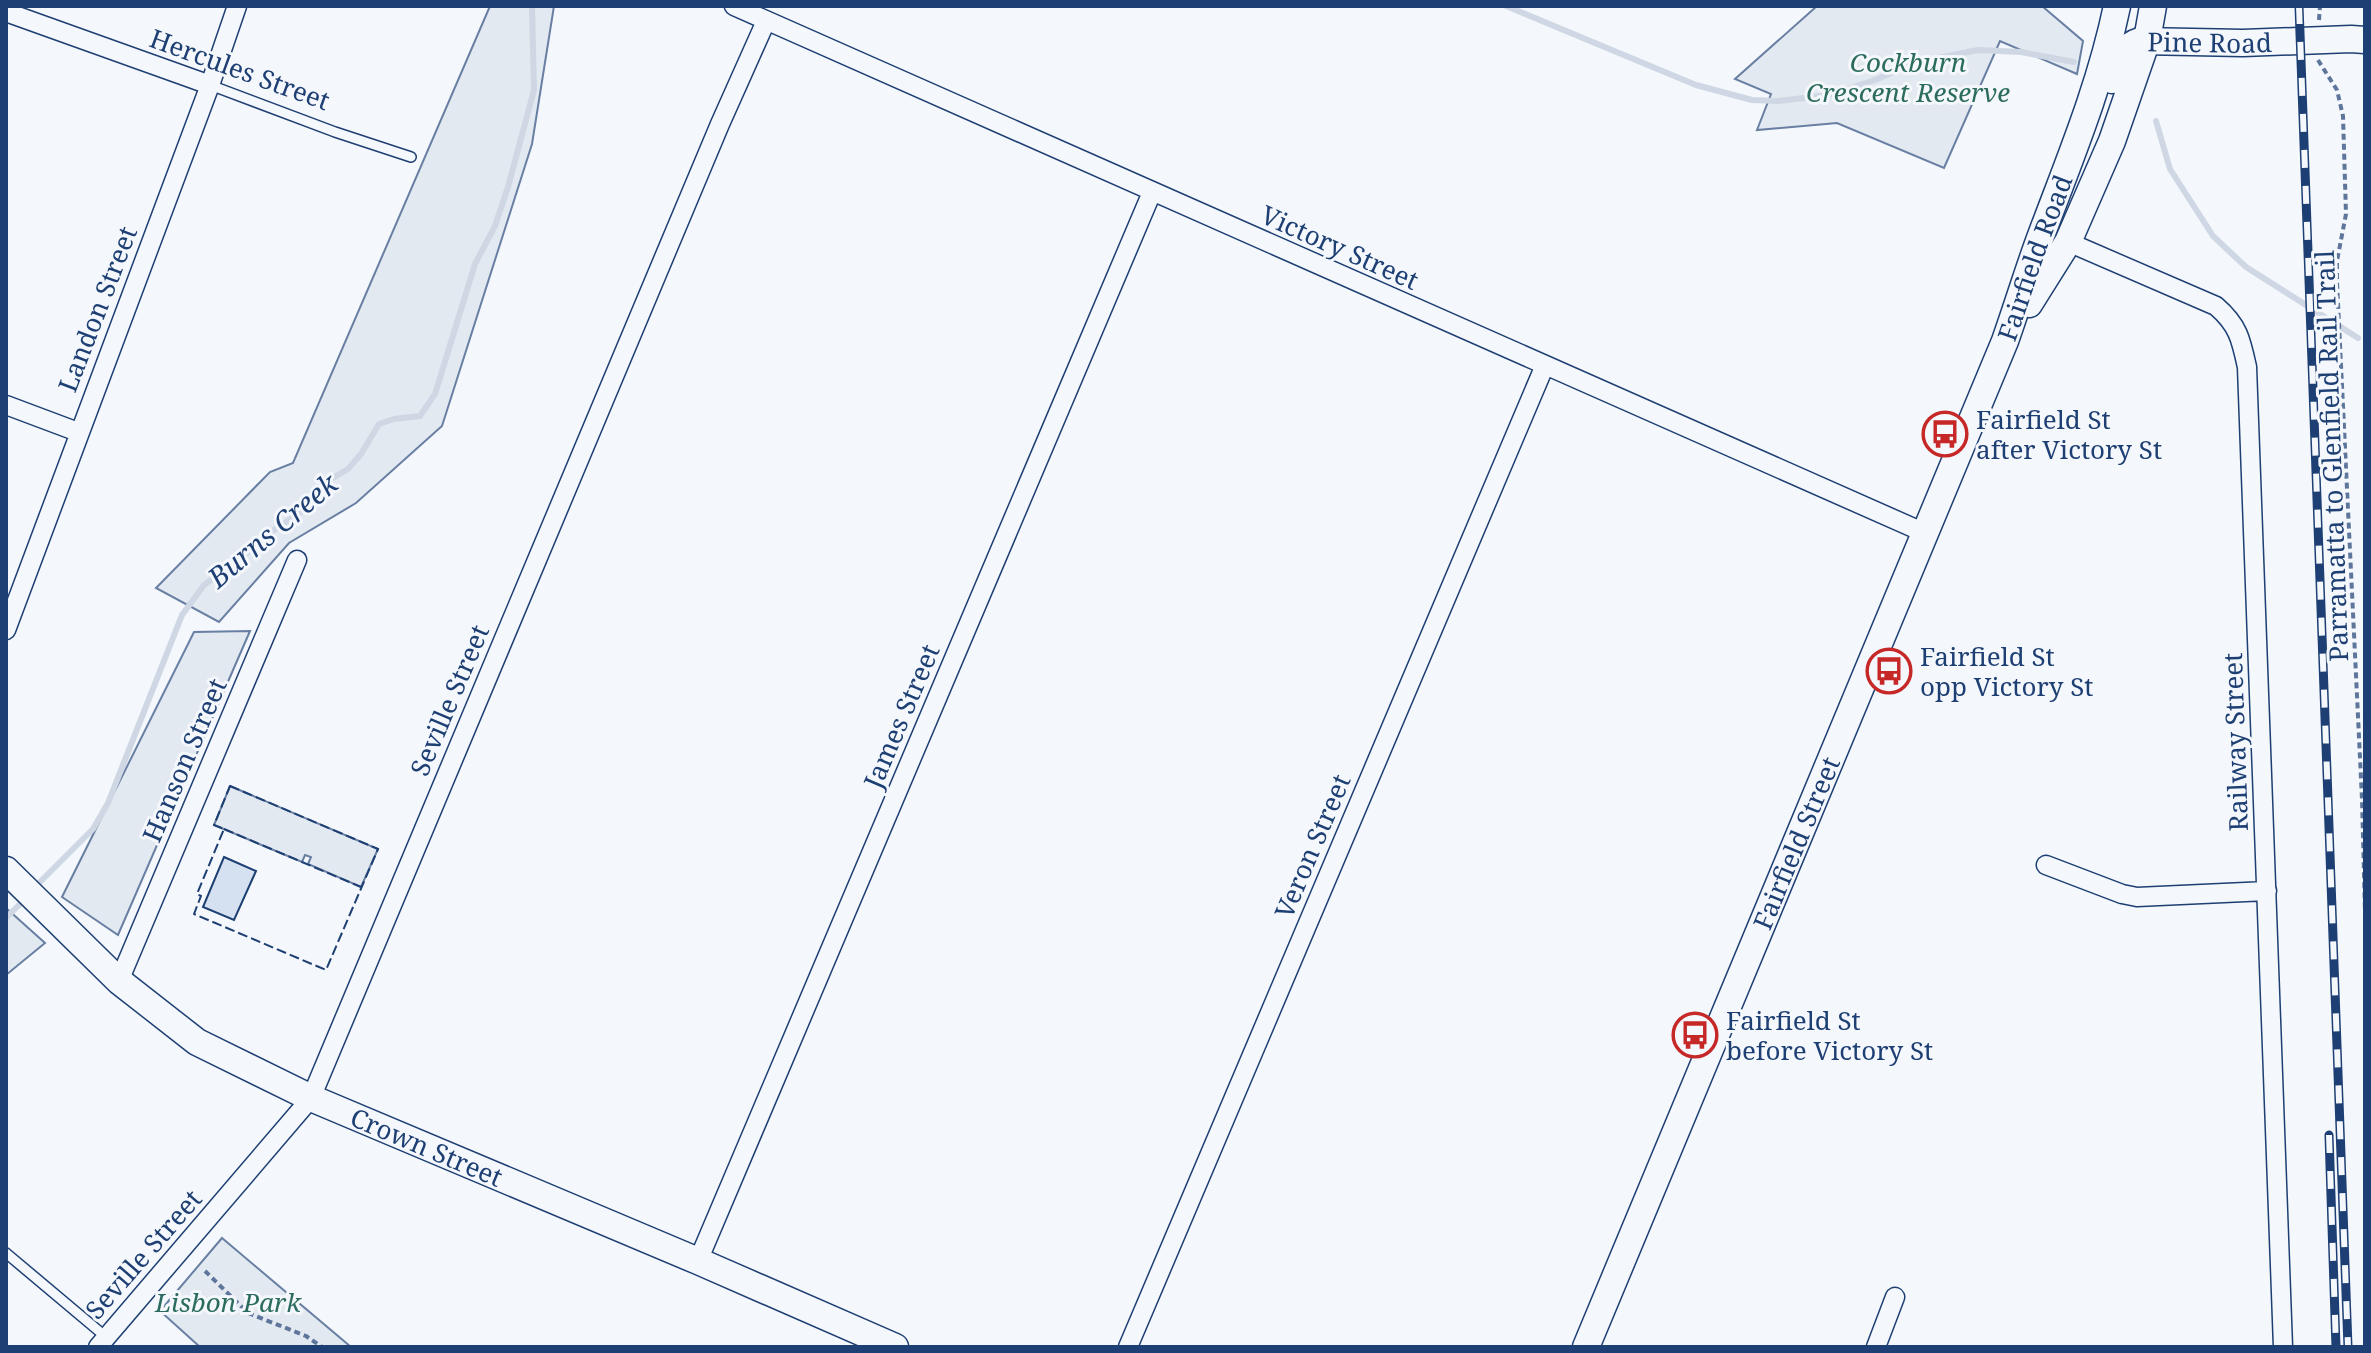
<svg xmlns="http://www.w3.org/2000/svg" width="2371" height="1353" viewBox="0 0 2371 1353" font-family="'Noto Serif',serif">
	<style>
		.green { fill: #e3e9f0; stroke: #687fa3; stroke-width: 2 }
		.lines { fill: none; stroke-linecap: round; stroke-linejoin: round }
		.stream { stroke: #cfd7e4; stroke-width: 6 }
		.building { fill: #d5e0f0; stroke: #1d3f73; stroke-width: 2 }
		.lane-casing { stroke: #1d3f73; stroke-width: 12 }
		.street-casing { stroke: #1d3f73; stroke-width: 21 }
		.secondary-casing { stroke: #1d3f73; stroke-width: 29 }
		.path { stroke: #5e769c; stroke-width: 4; stroke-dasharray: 6 4; stroke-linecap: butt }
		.lane { stroke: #f4f7fb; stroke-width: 9 }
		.street { stroke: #f4f7fb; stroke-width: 18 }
		.secondary { stroke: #f4f7fb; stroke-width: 26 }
		.rail-casing { stroke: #1d3f73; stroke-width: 9 }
		.rail { stroke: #f4f7fb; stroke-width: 6; stroke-dasharray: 18; stroke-linecap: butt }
		.fence { stroke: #1d3f73; stroke-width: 2; stroke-dasharray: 10 4; stroke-linecap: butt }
		.labels { text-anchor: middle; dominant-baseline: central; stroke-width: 6; stroke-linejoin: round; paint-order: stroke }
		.street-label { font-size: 26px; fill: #1d3f73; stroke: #f4f7fb }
		.park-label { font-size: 26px; font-style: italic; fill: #2c6c60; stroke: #f4f7fb }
		.poi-label { font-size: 26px; fill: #1d3f73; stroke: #f4f7fb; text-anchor: start }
		.water-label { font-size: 28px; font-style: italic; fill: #1d3f73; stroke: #f4f7fb }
	</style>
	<rect width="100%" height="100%" fill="#f4f7fb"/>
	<path class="green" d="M490,6H554L532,144L442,426L356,503L289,543L219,622L156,588L270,472L293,463Z
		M1817,6H2042L2083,41L2077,74L2000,41L1944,168L1837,123L1757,130L1771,94L1735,79Z
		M250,631L118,935L62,897L194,632Z
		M230,786L378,849L361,887L308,864L311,857L305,855L302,862L214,825Z
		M6,908L45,943L6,975Z
		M222,1238L351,1347H200L160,1311Z"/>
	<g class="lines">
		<path class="stream" d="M1506,6L1696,85L1752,100L1778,101L1829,95L1875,80L1917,62L1978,50L2021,52L2074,62
			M2156,121L2170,169L2213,236L2246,267L2358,338
			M33,889L93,829L108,803L182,615L204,585L234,564L271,532L304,510L321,485L348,469L361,454L379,424L394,419L420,416L435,394L475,264L495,226L508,187L534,90L532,6
			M6,918L26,898"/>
	</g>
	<path class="building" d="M224,857L256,871L234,920L203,907Z"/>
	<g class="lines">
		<g class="lane-casing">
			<path id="lane" d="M210,85L335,132L411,157
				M6,1253L106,1337"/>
		</g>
		<g class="street-casing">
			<path id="street" d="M734,6L1925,533
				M6,12L210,85
				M2068,242L2216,306C2238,325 2241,339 2247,367L2283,1347
				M6,405L78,432
				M6,630L210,85L237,6
				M2046,865L2122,894L2137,897L2267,891
				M119,981L297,560
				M698,1261L1152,192
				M98,1347L311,1098L720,124L766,21
				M1128,1347L1545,365
				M1876,1347L1895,1297"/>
		</g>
		<g class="secondary-casing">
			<g id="secondary">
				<path id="s1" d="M2112,80C2117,64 2122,46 2140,41L2243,43L2351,39L2365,40"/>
				<path d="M2029,304L2068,242L2112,141L2147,40L2153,6"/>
				<path id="s2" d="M6,870L119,981L197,1042L311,1098L698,1261L895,1347"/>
				<path id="s3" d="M1586,1347L2005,341C2017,307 2027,274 2039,241C2068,163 2100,88 2117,6"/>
			</g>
		</g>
		<path class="path" d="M2319,20L2320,6
			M2318,60L2337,90L2343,116L2346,214L2337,261V282L2362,799L2365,912
			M205,1271L248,1313L306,1336L322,1347"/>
		<use href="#lane" class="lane"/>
		<use href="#street" class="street"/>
		<use href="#secondary" class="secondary"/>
		<g class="rail-casing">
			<path id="rail" d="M2299,6L2348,1347
				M2329,1135L2336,1347"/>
		</g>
		<use href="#rail" class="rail"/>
		<path class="fence" d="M230,786L378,849L326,970L194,914L201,896L197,894L224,829L214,825Z
			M224,829L361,887"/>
	</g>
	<defs>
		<g id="bus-ring" transform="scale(2.3)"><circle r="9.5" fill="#f4f7fb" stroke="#c62828" stroke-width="1.5"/><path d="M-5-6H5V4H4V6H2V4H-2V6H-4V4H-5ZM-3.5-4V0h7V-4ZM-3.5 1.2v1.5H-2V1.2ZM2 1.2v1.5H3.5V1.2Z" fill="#c62828"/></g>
	</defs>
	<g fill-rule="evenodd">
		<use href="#bus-ring" x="1945" y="434"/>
		<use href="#bus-ring" x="1889" y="671"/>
		<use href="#bus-ring" x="1695" y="1035"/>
	</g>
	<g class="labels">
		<g class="street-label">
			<text stroke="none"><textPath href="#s1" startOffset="120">Pine Road</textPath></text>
			<text transform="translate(240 69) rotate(20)">Hercules Street</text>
			<text transform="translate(1340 247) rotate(24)">Victory Street</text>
			<text stroke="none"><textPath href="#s3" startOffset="1178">Fairfield Road</textPath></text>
			<text transform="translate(97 309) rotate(-69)">Landon Street</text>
			<text transform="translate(2331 456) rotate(-92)">Parramatta to Glenfield Rail Trail</text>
			<text transform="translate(449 700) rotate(-67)">Seville Street</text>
			<text transform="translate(901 716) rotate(-67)">James Street</text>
			<text transform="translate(2235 742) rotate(-92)">Railway Street</text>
			<text transform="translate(184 760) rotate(-67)">Hanson Street</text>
			<text stroke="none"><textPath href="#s3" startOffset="546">Fairfield Street</textPath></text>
			<text transform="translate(1312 846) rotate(-67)">Veron Street</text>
			<text stroke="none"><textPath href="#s2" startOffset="510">Crown Street</textPath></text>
			<text transform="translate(143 1254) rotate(-49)">Seville Street</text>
		</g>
		<g class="park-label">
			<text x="1908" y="62">Cockburn<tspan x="1908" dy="30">Crescent Reserve</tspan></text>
			<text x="228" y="1302">Lisbon Park</text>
		</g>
		<g class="poi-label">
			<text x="1976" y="419">Fairfield St<tspan x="1976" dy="30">after Victory St</tspan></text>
			<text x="1920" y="656">Fairfield St<tspan x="1920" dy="30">opp Victory St</tspan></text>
			<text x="1726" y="1020">Fairfield St<tspan x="1726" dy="30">before Victory St</tspan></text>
		</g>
		<g class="water-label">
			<text transform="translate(272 530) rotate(-40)">Burns Creek</text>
		</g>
	</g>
	<rect width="2371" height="1353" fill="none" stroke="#1d3f73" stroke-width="16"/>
</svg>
